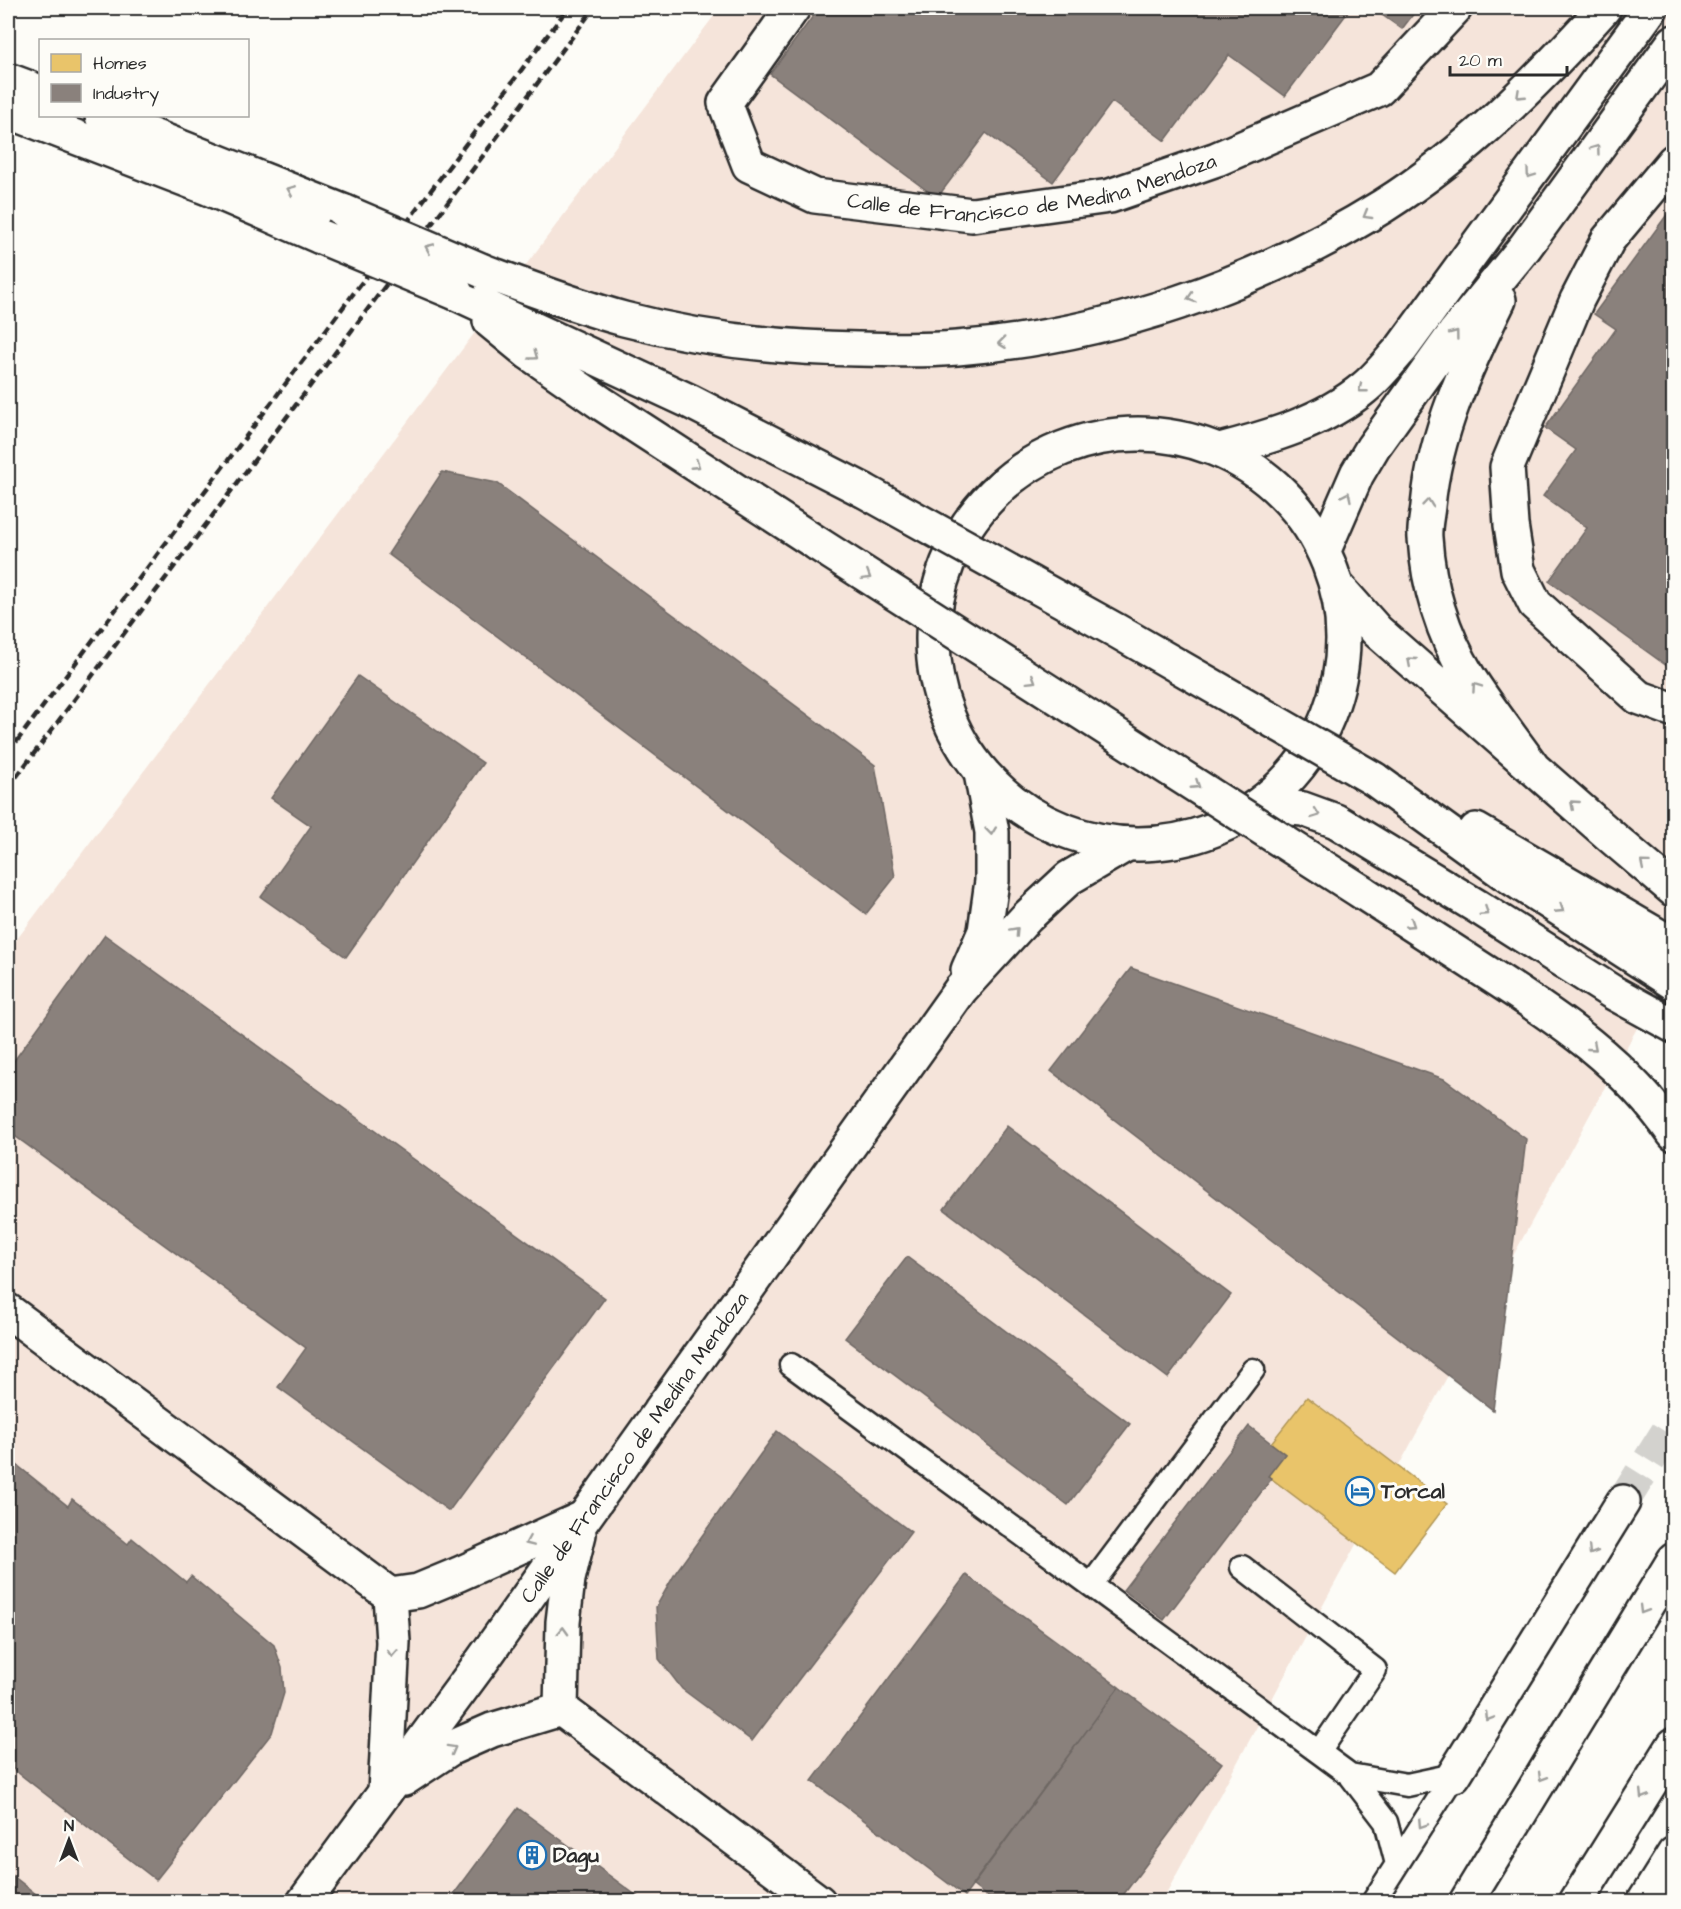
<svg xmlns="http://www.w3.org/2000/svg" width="1681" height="1909" viewBox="0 0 1681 1909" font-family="'Architects Daughter',sans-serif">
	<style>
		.built { fill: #f5e4da }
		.homes { fill: #e9c46a; stroke: #b09657; stroke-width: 1.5 }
		.industry { fill: #8a817c; stroke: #6e6764; stroke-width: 1.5 }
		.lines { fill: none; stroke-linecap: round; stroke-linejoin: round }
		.secondary-tunnel { stroke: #d3d2ce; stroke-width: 33; stroke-dasharray: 33 16; stroke-linecap: butt }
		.lane-casing { stroke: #2b2b2b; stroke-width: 27 }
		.street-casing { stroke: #2b2b2b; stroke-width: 38 }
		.secondary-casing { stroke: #2b2b2b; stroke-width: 38 }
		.highway-casing { stroke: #2b2b2b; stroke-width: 38 }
		.lane { stroke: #fdfcf7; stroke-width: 22 }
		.street { stroke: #fdfcf7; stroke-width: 33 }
		.secondary { stroke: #fdfcf7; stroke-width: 33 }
		.highway { stroke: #fdfcf7; stroke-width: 33 }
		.rail { stroke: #2b2b2b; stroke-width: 4.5; stroke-dasharray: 9 4.5; stroke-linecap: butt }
		.highway-bridge-casing { stroke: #2b2b2b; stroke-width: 38; stroke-linecap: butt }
		.highway-bridge { stroke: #fdfcf7; stroke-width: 33 }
		.oneway { stroke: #9e9e9b }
		.labels { text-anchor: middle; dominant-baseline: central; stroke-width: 6; stroke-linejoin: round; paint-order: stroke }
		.street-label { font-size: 21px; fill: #2b2b2b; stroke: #fdfcf7 }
		.poi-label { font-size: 21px; font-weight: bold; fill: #2b2b2b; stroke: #fdfcf7; text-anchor: start }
	</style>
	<rect width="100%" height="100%" fill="#fdfcf7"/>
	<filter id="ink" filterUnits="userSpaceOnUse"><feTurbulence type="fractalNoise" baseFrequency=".0167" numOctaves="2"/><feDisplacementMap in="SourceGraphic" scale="12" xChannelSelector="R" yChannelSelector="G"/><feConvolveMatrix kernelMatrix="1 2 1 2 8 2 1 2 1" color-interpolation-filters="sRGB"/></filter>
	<g filter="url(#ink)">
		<path class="built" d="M720,8H1673V962L1162,1901H8V951Z"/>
		<path class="homes" d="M1307,1397L1447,1504L1395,1572L1268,1476L1285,1454L1271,1443Z"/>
		<path class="industry" d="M819,8H1351L1285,96L1229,55L1165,141L1112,102L1053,182L986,133L937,198L770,74Z
			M1372,8H1418L1402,29Z
			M1674,205V671L1549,581L1587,528L1543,496L1576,450L1545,428L1616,329L1594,314Z
			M442,472L497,483L875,765L895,877L866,914L388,554Z
			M358,676L483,763L346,957L261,897L311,826L271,798Z
			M105,935L605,1298L449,1511L278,1387L306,1348L8,1131V1069Z
			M1131,968L1444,1079L1526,1139L1493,1410L1051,1071Z
			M1007,1126L1231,1295L1168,1378L944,1209Z
			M907,1257L1130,1424L1068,1505L845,1338Z
			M1249,1426L1285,1454L1268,1476L1272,1478L1164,1620L1123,1590Z
			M777,1431L911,1532L752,1741L682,1689L659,1659L656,1607L676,1572Z
			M12,1461L68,1506L72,1499L128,1544L132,1538L186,1582L191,1576L274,1645L282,1668L284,1693L272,1733L156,1880L8,1765V1465Z
			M966,1575L1119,1687L965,1896L812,1781Z
			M1119,1687L1222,1763L1118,1902H994L972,1885Z
			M518,1808L645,1902H448Z
			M8,1872L46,1902H8Z"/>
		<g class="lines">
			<path class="secondary-tunnel" d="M1623,1502L1674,1421"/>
			<g class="lane-casing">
				<path id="lane" d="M791,1365L1350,1775L1386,1822L1397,1864
					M1242,1567L1375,1670L1319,1752
					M1091,1585L1253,1370
					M1350,1775L1407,1785L1454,1775
					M1373,1902L1454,1775"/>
			</g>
			<g class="street-casing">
				<g id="street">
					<path id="s1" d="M793,8L725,103L749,165L815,196L972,215L1110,196L1217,159L1379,89L1455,8"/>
					<path d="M1674,161L1608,240L1577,300L1507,467L1511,525L1518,570L1535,604L1638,697L1674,710"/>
					<path d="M968,970L985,931L992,881V832L981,773"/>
					<path d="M8,1311L390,1595L418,1591L459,1574L583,1518"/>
					<path d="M561,1709L819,1902"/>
					<path d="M404,1779L451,1748L492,1730L561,1709L563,1622L568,1579L579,1534"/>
					<path d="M385,1792L393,1642L390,1595"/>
					<path id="s2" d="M304,1902L482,1661L961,989L1027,917L1069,878L1127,844"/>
				</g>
			</g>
			<g class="secondary-casing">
				<path id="secondary" d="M1454,1775L1623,1502"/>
			</g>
			<g class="highway-casing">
				<path id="highway" d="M8,80L40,92
					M8,111L208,188L321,237
					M102,116L345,212
					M483,271C529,288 576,306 624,319C700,339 780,348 858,349C891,350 924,351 957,348C1108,336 1254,286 1383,206C1467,153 1538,81 1604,8
					M456,293L689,401L863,490
					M1499,300C1467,365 1435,432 1428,506C1427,516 1424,527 1425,538C1428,586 1443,635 1468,676C1488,708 1512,738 1534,769
					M490,321L529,353L601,403L818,544
					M933 639a205 205 0 1 1 410 0a205 205 0 1 1-410 0Z
					M1220,450C1270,437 1323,422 1364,388C1378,377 1390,361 1402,348L1651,8
					M1324,550L1357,474L1373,447L1454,334L1525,247L1674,42
					M1337,586L1377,631L1614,839L1674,890
					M1374,779L1504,873L1674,983
					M1259,805L1303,809L1336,821L1478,907L1612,992L1674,1026
					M1476,830L1674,945
					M1362,892C1404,919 1446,946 1489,974C1559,1019 1625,1063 1674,1134
					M1466,1902L1674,1560
					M1576,1902L1674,1745
					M1644,1902L1674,1854"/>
			</g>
			<use href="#lane" class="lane"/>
			<use href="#street" class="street"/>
			<use href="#secondary" class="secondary"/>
			<use href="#highway" class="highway"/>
			<path class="rail" d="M8,753L568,8
				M8,788L594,8"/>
			<g class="highway-bridge-casing">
				<path id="highway-bridge" d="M345,212L483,271
					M321,237L456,293
					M863,490L1117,631L1374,779
					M818,544L1362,892"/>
			</g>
			<use href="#highway-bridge" class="highway-bridge"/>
		</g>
		<defs><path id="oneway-chevron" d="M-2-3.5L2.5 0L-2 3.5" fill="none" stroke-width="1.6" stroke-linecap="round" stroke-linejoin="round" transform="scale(1.5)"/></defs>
		<g class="oneway">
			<use href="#oneway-chevron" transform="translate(1520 95) rotate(137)"/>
			<use href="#oneway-chevron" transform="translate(1596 149) rotate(-54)"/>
			<use href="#oneway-chevron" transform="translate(1530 174) rotate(126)"/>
			<use href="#oneway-chevron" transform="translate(291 190) rotate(-158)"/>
			<use href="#oneway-chevron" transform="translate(1367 215) rotate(150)"/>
			<use href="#oneway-chevron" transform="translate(429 248) rotate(-157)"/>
			<use href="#oneway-chevron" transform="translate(1191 298) rotate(162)"/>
			<use href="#oneway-chevron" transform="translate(1455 334) rotate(-53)"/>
			<use href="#oneway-chevron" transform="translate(1002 343) rotate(173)"/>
			<use href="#oneway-chevron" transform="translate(534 356) rotate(36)"/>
			<use href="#oneway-chevron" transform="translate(1362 389) rotate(142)"/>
			<use href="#oneway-chevron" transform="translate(696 465) rotate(33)"/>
			<use href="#oneway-chevron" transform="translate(1347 496) rotate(-65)"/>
			<use href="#oneway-chevron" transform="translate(1428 503) rotate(-84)"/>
			<use href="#oneway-chevron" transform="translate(867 576) rotate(32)"/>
			<use href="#oneway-chevron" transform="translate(1411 661) rotate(-139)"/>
			<use href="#oneway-chevron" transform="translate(1032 680) rotate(32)"/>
			<use href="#oneway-chevron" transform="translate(1476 687) rotate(-125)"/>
			<use href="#oneway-chevron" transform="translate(1196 785) rotate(33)"/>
			<use href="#oneway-chevron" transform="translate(1574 804) rotate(-139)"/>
			<use href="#oneway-chevron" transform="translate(1316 814) rotate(20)"/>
			<use href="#oneway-chevron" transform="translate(991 831) rotate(84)"/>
			<use href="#oneway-chevron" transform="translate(1644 864) rotate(-140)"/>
			<use href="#oneway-chevron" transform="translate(1560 909) rotate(33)"/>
			<use href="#oneway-chevron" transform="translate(1485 912) rotate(33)"/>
			<use href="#oneway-chevron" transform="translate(1411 924) rotate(33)"/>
			<use href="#oneway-chevron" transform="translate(1015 931) rotate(-47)"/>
			<use href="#oneway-chevron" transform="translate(1593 1047) rotate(41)"/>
			<use href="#oneway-chevron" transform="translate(529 1542) rotate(157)"/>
			<use href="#oneway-chevron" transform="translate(1592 1551) rotate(122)"/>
			<use href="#oneway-chevron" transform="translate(1643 1610) rotate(121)"/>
			<use href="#oneway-chevron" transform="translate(563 1631) rotate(-88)"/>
			<use href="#oneway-chevron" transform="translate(392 1653) rotate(93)"/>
			<use href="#oneway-chevron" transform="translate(1489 1717) rotate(122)"/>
			<use href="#oneway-chevron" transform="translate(452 1749) rotate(-29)"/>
			<use href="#oneway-chevron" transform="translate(1542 1777) rotate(121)"/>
			<use href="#oneway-chevron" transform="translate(1643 1795) rotate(122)"/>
			<use href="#oneway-chevron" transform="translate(1422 1824) rotate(123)"/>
		</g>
	</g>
	<defs>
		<g id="hotel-ring" transform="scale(1.5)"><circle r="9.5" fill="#fdfcf7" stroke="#1f6fb2" stroke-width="1.5"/><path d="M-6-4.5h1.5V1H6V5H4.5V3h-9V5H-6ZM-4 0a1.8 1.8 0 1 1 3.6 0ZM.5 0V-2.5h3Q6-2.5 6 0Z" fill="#1f6fb2"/></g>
		<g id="building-ring" transform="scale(1.5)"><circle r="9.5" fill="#fdfcf7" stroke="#1f6fb2" stroke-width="1.5"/><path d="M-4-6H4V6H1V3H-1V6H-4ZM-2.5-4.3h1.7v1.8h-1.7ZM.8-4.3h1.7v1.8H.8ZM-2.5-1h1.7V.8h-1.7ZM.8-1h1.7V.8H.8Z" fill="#1f6fb2"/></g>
	</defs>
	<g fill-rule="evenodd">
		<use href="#hotel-ring" x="1360" y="1491"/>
		<use href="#building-ring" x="532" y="1855"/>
	</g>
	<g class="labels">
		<g class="street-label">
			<text stroke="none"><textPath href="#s1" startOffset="477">Calle de Francisco de Medina Mendoza</textPath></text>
			<text stroke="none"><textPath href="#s2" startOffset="562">Calle de Francisco de Medina Mendoza</textPath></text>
		</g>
		<g class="poi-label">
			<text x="1381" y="1491">Torcal</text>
			<text x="553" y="1855">Dagu</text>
		</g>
	</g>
	<rect width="1681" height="1909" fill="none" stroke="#fdfcf7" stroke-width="30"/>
	<rect x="15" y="15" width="1651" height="1879" fill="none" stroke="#2b2b2b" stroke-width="2" filter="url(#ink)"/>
	<rect x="39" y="39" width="210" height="78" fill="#fdfcf7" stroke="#a9a8a5" stroke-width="1.5"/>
	<rect x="51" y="54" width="30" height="18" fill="#e9c46a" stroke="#a9a8a5" stroke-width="1.5"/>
	<text x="93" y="69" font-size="18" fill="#2b2b2b">Homes</text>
	<rect x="51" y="84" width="30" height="18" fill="#8a817c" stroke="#a9a8a5" stroke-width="1.5"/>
	<text x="93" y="99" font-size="18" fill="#2b2b2b">Industry</text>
	<g transform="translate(69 1840)" stroke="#fdfcf7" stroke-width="4.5" paint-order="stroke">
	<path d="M0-4.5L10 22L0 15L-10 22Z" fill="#2b2b2b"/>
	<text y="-9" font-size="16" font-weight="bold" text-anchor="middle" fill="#2b2b2b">N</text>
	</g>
	<path d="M1450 66v9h117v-9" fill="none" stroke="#2b2b2b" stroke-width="3"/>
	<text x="1459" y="66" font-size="18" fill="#2b2b2b" stroke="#fdfcf7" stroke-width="4.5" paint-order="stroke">20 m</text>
</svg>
